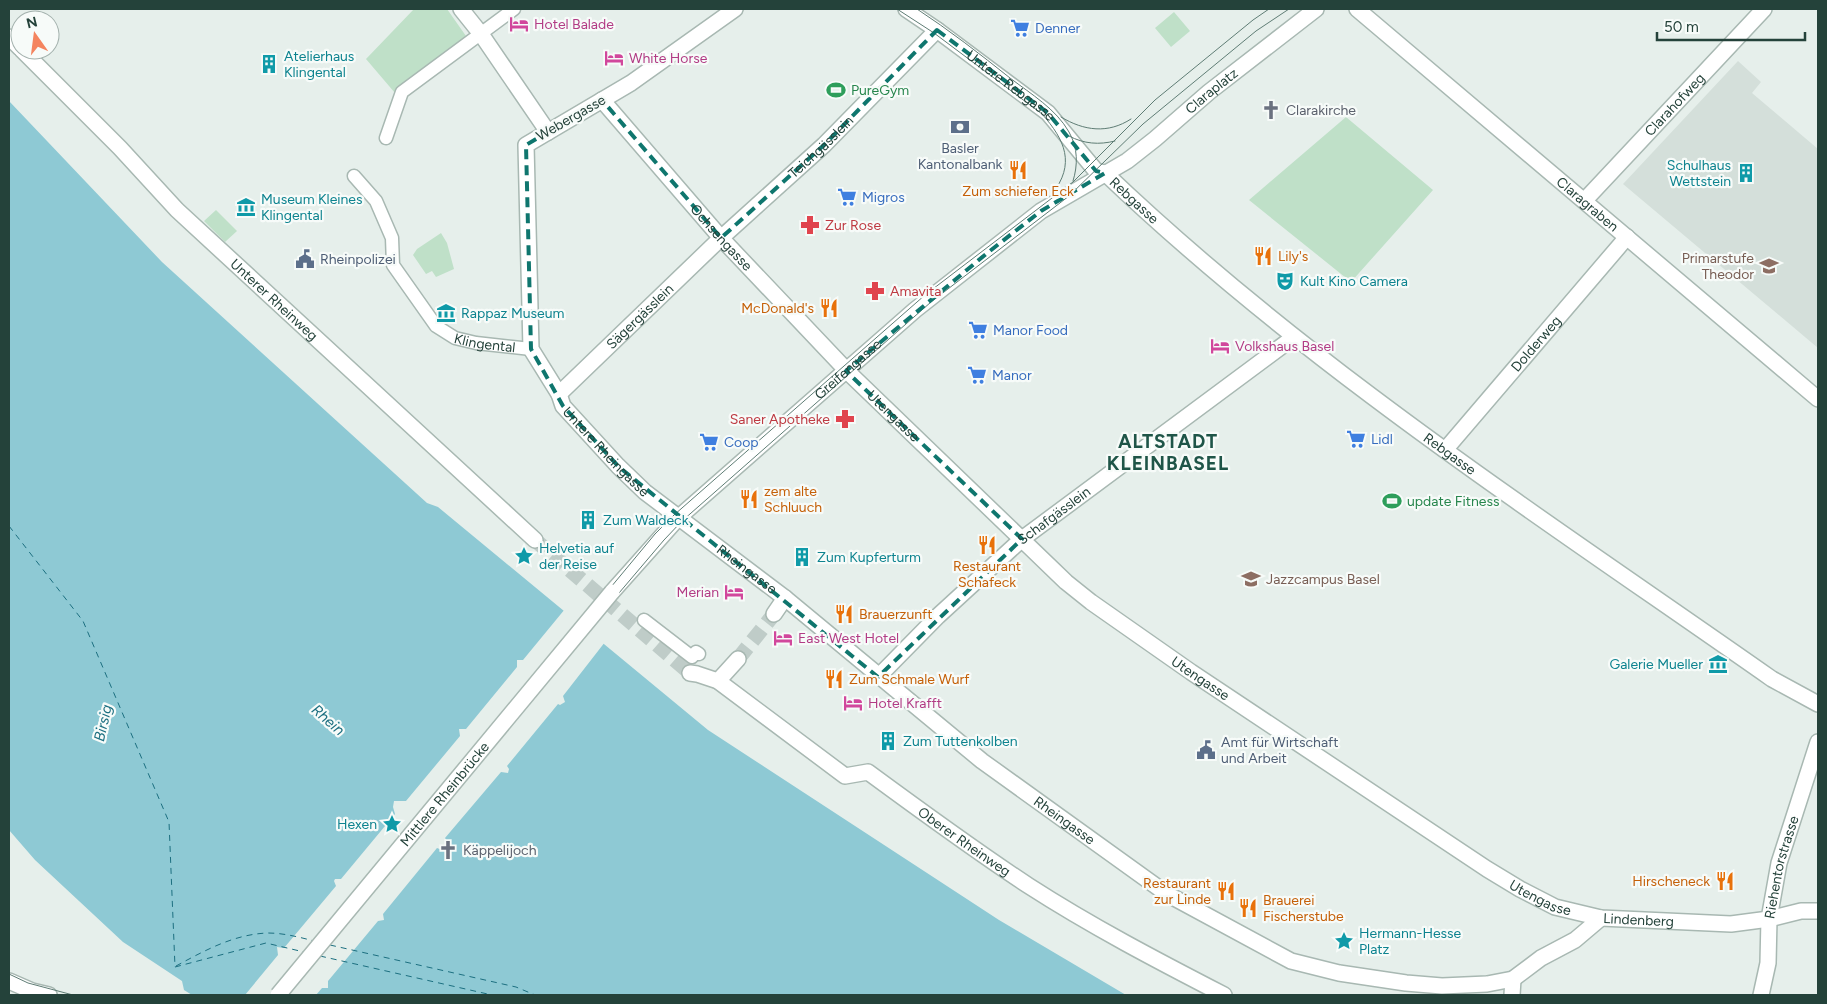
<svg xmlns="http://www.w3.org/2000/svg" width="1827" height="1004" viewBox="0 0 1827 1004" font-family="Figtree,sans-serif">
	<style>
		.built { fill: #d4dfda }
		.green { fill: #bfe0c8 }
		.water { fill: #8ec9d4 }
		.pier { fill: #e6efeb }
		.lines { fill: none; stroke-linecap: round; stroke-linejoin: round }
		.ferry { stroke: #1c6f80; stroke-width: 1; stroke-dasharray: 6 5; stroke-linecap: butt }
		.minor-tunnel { stroke: #bfccc8; stroke-width: 15; stroke-dasharray: 15 8; stroke-linecap: butt }
		.pedestrian-casing { stroke: #a8b8b2; stroke-width: 15 }
		.minor-casing { stroke: #a8b8b2; stroke-width: 18 }
		.tertiary-casing { stroke: #a8b8b2; stroke-width: 18 }
		.pedestrian { stroke: #fff; stroke-width: 12 }
		.minor { stroke: #fff; stroke-width: 15 }
		.tertiary { stroke: #fff; stroke-width: 15 }
		.tram { stroke: #5f7d75; stroke-width: 1 }
		.minor-bridge-casing { stroke: #a8b8b2; stroke-width: 18; stroke-linecap: butt }
		.minor-bridge { stroke: #fff; stroke-width: 15 }
		.marked { fill: none; stroke: #0f766e; stroke-width: 4; stroke-dasharray: 10 6; stroke-linejoin: round }
		.labels { text-anchor: middle; dominant-baseline: central; stroke-width: 4.5; stroke-linejoin: round; paint-order: stroke }
		.hotel-label { font-size: 14px; fill: #b23c85; stroke: #f7fbf9; text-anchor: start }
		.shop-label { font-size: 14px; fill: #366cbe; stroke: #f7fbf9; text-anchor: start }
		.culture-label { font-size: 14px; fill: #0d838f; stroke: #f7fbf9; text-anchor: start }
		.street-label { font-size: 14px; fill: #24423a; stroke: #f7fbf9 }
		.leisure-label { font-size: 14px; fill: #27864d; stroke: #f7fbf9; text-anchor: start }
		.worship-label { font-size: 14px; fill: #5b616d; stroke: #f7fbf9; text-anchor: start }
		.service-label { font-size: 14px; fill: #4e5e75; stroke: #f7fbf9; text-anchor: start }
		.food-label { font-size: 14px; fill: #c56008; stroke: #f7fbf9; text-anchor: start }
		.health-label { font-size: 14px; fill: #be3a42; stroke: #f7fbf9; text-anchor: start }
		.education-label { font-size: 14px; fill: #785e54; stroke: #f7fbf9; text-anchor: end }
		.water-label { font-size: 15px; font-style: italic; fill: #1c6f80; stroke: #f7fbf9 }
		.district-label { font-size: 19px; font-weight: bold; letter-spacing: 1px; fill: #1f5548; stroke: #f7fbf9 }
	</style>
	<rect width="100%" height="100%" fill="#e6efeb"/>
	<path class="built" d="M1738,61L1761,82L1752,93L1818,149V348L1623,184Z"/>
	<path class="green" d="M414,9H447L466,36L395,93L366,59Z
		M1174,12L1190,31L1171,47L1155,28Z
		M1346,117L1433,190L1351,282L1249,200Z
		M216,210L237,231L225,242L204,221Z
		M441,233L447,243L454,269L436,277L432,271L426,274L413,255L417,249Z"/>
	<path class="water" d="M9,101L162,262L427,503L438,507L708,730L999,920L1126,995H192L184,990L182,981L123,942L35,860L9,830Z"/>
	<path class="pier" d="M565,609L605,642L563,696L565,702L560,705L558,704L507,766L509,769L508,773L501,772L445,838L448,842L442,850L437,848L383,914L384,920L378,921L328,981V988H322L316,995H245L278,955L277,947L284,948L336,886L334,881L335,879H341L395,814L393,807L394,801H406L460,736L459,729H466L517,667V660H523Z"/>
	<g class="lines">
		<path class="ferry" d="M9,526L83,621L169,822L175,967
			M330,945L516,987L535,995
			M320,956L492,995
			M176,966C204,951 234,934 268,933C283,933 299,937 314,941
			M175,967L266,943L304,952"/>
		<path class="minor-tunnel" d="M535,540L690,673
			M738,659L774,614"/>
		<g class="pedestrian-casing">
			<g id="pedestrian">
				<path d="M386,138L402,92L514,9"/>
				<path id="s1" d="M354,176L376,201L392,238L393,265L436,326L455,338L476,343L531,349"/>
				<path d="M644,620L692,657L696,652L699,654"/>
			</g>
		</g>
		<g class="minor-casing">
			<g id="minor">
				<path d="M461,9L481,34L548,132"/>
				<path id="s2" d="M735,9L631,83L526,145L531,349L559,394L563,406L618,466L645,492L785,598L982,761L1167,894L1291,961L1339,973L1406,983L1442,986L1487,984L1513,979L1541,958L1575,940L1601,918"/>
				<path id="s3" d="M906,9L937,30L1048,113L1096,171L1105,173"/>
				<path d="M9,37L20,48"/>
				<path id="s4" d="M22,50L120,148L177,210L535,540"/>
				<path id="s5" d="M602,100L721,238L850,374L1066,582L1091,602L1191,672L1487,869L1520,889L1555,907L1601,918L1731,924L1769,919L1801,911H1818"/>
				<path id="s6" d="M1105,173C1307,366 1544,519 1772,679L1818,704"/>
				<path id="s7" d="M1585,200L1764,9"/>
				<path id="s8" d="M559,394L721,238L824,145L937,30"/>
				<path id="s9" d="M1445,450L1627,237"/>
				<path id="s10" d="M612,592L678,518L915,310L1041,211L1127,161L1155,139L1209,92L1316,9"/>
				<path d="M774,614L785,598"/>
				<path id="s11" d="M690,673L697,674L718,681L845,776L868,772C921,811 974,850 1029,886C1091,926 1158,961 1224,995"/>
				<path id="s12" d="M878,677L938,616L1022,539L1294,337"/>
				<path d="M718,681L738,659"/>
				<path d="M9,981L32,991L49,995"/>
				<path d="M1512,995L1513,979"/>
				<path id="s13" d="M1761,995L1768,963L1769,919L1779,863L1818,742"/>
			</g>
		</g>
		<g class="tertiary-casing">
			<g id="tertiary">
				<path id="s14" d="M1357,9L1818,399"/>
			</g>
		</g>
		<use href="#pedestrian" class="pedestrian"/>
		<use href="#minor" class="minor"/>
		<use href="#tertiary" class="tertiary"/>
		<path class="tram" d="M897,9L934,33L1042,114C1065,140 1076,164 1052,194
			M917,9C949,30 980,54 1010,78C1031,94 1056,109 1069,132C1078,148 1078,165 1073,181
			M1061,117C1084,131 1108,134 1131,119
			M1069,136C1084,144 1099,145 1115,141
			M9,974L28,983L73,995
			M273,995L611,587L655,534L674,515L925,295L1073,182L1155,100L1253,20L1269,9
			M284,995L619,593L664,540L682,521L931,302L1069,196L1143,124L1256,31L1289,9"/>
		<g class="minor-bridge-casing">
			<g id="minor-bridge">
				<path id="s15" d="M278,995L612,592"/>
			</g>
		</g>
		<use href="#minor-bridge" class="minor-bridge"/>
	</g>
	<path class="marked" d="M937,30L1048,113L1096,171L1105,173L1041,211L986,254L846,371L1022,539L878,677L619,467L563,406L531,349L526,145L602,100L721,238L824,145Z"/>
	<defs>
		<g id="hotel-bare" transform="scale(1.5)"><path d="M-6-4.5h1.5V1H6V5H4.5V3h-9V5H-6ZM-4 0a1.8 1.8 0 1 1 3.6 0ZM.5 0V-2.5h3Q6-2.5 6 0Z" fill="#d1479c" stroke="#f7fbf9" stroke-width="2.5" paint-order="stroke"/></g>
		<g id="supermarket-bare" transform="scale(1.5)"><path d="M-6-5.5h2.5l.6 2H6L4.5 2H-2.5L-4.4-4H-6ZM-1.5 3.2a1.3 1.3 0 1 0 .1 0ZM3 3.2a1.3 1.3 0 1 0 .1 0Z" fill="#3f7fe0" stroke="#f7fbf9" stroke-width="2.5" paint-order="stroke"/></g>
		<g id="building-bare" transform="scale(1.5)"><path d="M-4-6H4V6H1V3H-1V6H-4ZM-2.5-4.3h1.7v1.8h-1.7ZM.8-4.3h1.7v1.8H.8ZM-2.5-1h1.7V.8h-1.7ZM.8-1h1.7V.8H.8Z" fill="#0f9aa8" stroke="#f7fbf9" stroke-width="2.5" paint-order="stroke"/></g>
		<g id="stadium-bare" transform="scale(1.5)"><path d="M0-5a6.5 5 0 1 0 0 10a6.5 5 0 1 0 0-10ZM-3.5-1.8h7v3.6h-7Z" fill="#2e9e5b" stroke="#f7fbf9" stroke-width="2.5" paint-order="stroke"/></g>
		<g id="church-bare" transform="scale(1.5)"><path d="M-1.2-6h2.4v3.5h3.3v2.4h-3.3V6h-2.4V-.1h-3.3v-2.4h3.3Z" fill="#6b7280" stroke="#f7fbf9" stroke-width="2.5" paint-order="stroke"/></g>
		<g id="bank-bare" transform="scale(1.5)"><path d="M-6-4H6V4H-6ZM0-2.3a2.3 2.3 0 1 0 0 4.6a2.3 2.3 0 1 0 0-4.6Z" fill="#5c6f8a" stroke="#f7fbf9" stroke-width="2.5" paint-order="stroke"/></g>
		<g id="restaurant-bare" transform="scale(1.5)"><path d="M-5-6h1v4h1v-4h1v4h1v-4h1v5L-1.5 .5V6h-2V.5L-5-1ZM5-6V6H3V1.5H1.5Q1.5-4 5-6Z" fill="#e8710a" stroke="#f7fbf9" stroke-width="2.5" paint-order="stroke"/></g>
		<g id="museum-bare" transform="scale(1.5)"><path d="M0-6L6-3V-2H-6V-3ZM-5-1h2V3h-2ZM-1-1h2V3h-2ZM3-1h2V3H3ZM-6 4H6V6H-6Z" fill="#0f9aa8" stroke="#f7fbf9" stroke-width="2.5" paint-order="stroke"/></g>
		<g id="pharmacy-bare" transform="scale(1.5)"><path d="M-2-6h4v4h4v4h-4v4h-4v-4h-4v-4h4Z" fill="#e0444e" stroke="#f7fbf9" stroke-width="2.5" paint-order="stroke"/></g>
		<g id="civic-bare" transform="scale(1.5)"><path d="M-.6-6.5H3V-4.5H.6V-3L4-1V1h2V6H-6V1h2V-1L-.6-3ZM-1.2 2.5V6h2.4V2.5Z" fill="#5c6f8a" stroke="#f7fbf9" stroke-width="2.5" paint-order="stroke"/></g>
		<g id="school-bare" transform="scale(1.5)"><path d="M0-5L7-2L0 1L-7-2ZM-4 1L0 2.5L4 1V4Q0 6-4 4Z" fill="#8d6e63" stroke="#f7fbf9" stroke-width="2.5" paint-order="stroke"/></g>
		<g id="theatre-bare" transform="scale(1.5)"><path d="M-5-5.5Q0-4 5-5.5V0Q5 5 0 6Q-5 5-5 0ZM-3.3-2.5H-1v1.5H-3.3ZM1-2.5H3.3v1.5H1ZM-2.8 1Q0 5.5 2.8 1Z" fill="#0f9aa8" stroke="#f7fbf9" stroke-width="2.5" paint-order="stroke"/></g>
		<g id="sight-bare" transform="scale(1.5)"><path d="M0-6L1.8-2.2L6-1.7L2.9 1.2L3.7 5.4L0 3.3L-3.7 5.4L-2.9 1.2L-6-1.7L-1.8-2.2Z" fill="#0f9aa8" stroke="#f7fbf9" stroke-width="2.5" paint-order="stroke"/></g>
		<g id="university-bare" transform="scale(1.5)"><path d="M0-5L7-2L0 1L-7-2ZM-4 1L0 2.5L4 1V4Q0 6-4 4Z" fill="#8d6e63" stroke="#f7fbf9" stroke-width="2.5" paint-order="stroke"/></g>
	</defs>
	<g fill-rule="evenodd">
		<use href="#hotel-bare" x="519" y="24"/>
		<use href="#supermarket-bare" x="1020" y="28"/>
		<use href="#hotel-bare" x="614" y="58"/>
		<use href="#building-bare" x="269" y="64"/>
		<use href="#stadium-bare" x="836" y="90"/>
		<use href="#church-bare" x="1271" y="110"/>
		<use href="#bank-bare" x="960" y="127"/>
		<use href="#restaurant-bare" x="1018" y="170"/>
		<use href="#building-bare" x="1746" y="173"/>
		<use href="#supermarket-bare" x="847" y="197"/>
		<use href="#museum-bare" x="246" y="207"/>
		<use href="#pharmacy-bare" x="810" y="225"/>
		<use href="#restaurant-bare" x="1263" y="256"/>
		<use href="#civic-bare" x="305" y="259"/>
		<use href="#school-bare" x="1769" y="266"/>
		<use href="#theatre-bare" x="1285" y="281"/>
		<use href="#pharmacy-bare" x="875" y="291"/>
		<use href="#restaurant-bare" x="829" y="308"/>
		<use href="#museum-bare" x="446" y="313"/>
		<use href="#supermarket-bare" x="978" y="330"/>
		<use href="#hotel-bare" x="1220" y="346"/>
		<use href="#supermarket-bare" x="977" y="375"/>
		<use href="#pharmacy-bare" x="845" y="419"/>
		<use href="#supermarket-bare" x="1356" y="439"/>
		<use href="#supermarket-bare" x="709" y="442"/>
		<use href="#restaurant-bare" x="749" y="499"/>
		<use href="#stadium-bare" x="1392" y="501"/>
		<use href="#building-bare" x="588" y="520"/>
		<use href="#restaurant-bare" x="987" y="545"/>
		<use href="#sight-bare" x="524" y="556"/>
		<use href="#building-bare" x="802" y="557"/>
		<use href="#university-bare" x="1251" y="579"/>
		<use href="#hotel-bare" x="734" y="592"/>
		<use href="#restaurant-bare" x="844" y="614"/>
		<use href="#hotel-bare" x="783" y="638"/>
		<use href="#museum-bare" x="1718" y="664"/>
		<use href="#restaurant-bare" x="834" y="679"/>
		<use href="#hotel-bare" x="853" y="703"/>
		<use href="#building-bare" x="888" y="741"/>
		<use href="#civic-bare" x="1206" y="750"/>
		<use href="#sight-bare" x="392" y="824"/>
		<use href="#church-bare" x="448" y="850"/>
		<use href="#restaurant-bare" x="1725" y="881"/>
		<use href="#restaurant-bare" x="1226" y="891"/>
		<use href="#restaurant-bare" x="1248" y="908"/>
		<use href="#sight-bare" x="1344" y="941"/>
	</g>
	<g class="labels">
		<g class="hotel-label">
			<text x="534" y="24">Hotel Balade</text>
			<text x="629" y="58">White Horse</text>
			<text x="1235" y="346">Volkshaus Basel</text>
			<text x="719" y="592" text-anchor="end">Merian</text>
			<text x="798" y="638">East West Hotel</text>
			<text x="868" y="703">Hotel Krafft</text>
		</g>
		<g class="shop-label">
			<text x="1035" y="28">Denner</text>
			<text x="862" y="197">Migros</text>
			<text x="993" y="330">Manor Food</text>
			<text x="992" y="375">Manor</text>
			<text x="1371" y="439">Lidl</text>
			<text x="724" y="442">Coop</text>
		</g>
		<g class="culture-label">
			<text x="284" y="56">Atelierhaus<tspan x="284" dy="16">Klingental</tspan></text>
			<text x="1731" y="165" text-anchor="end">Schulhaus<tspan x="1731" dy="16">Wettstein</tspan></text>
			<text x="261" y="199">Museum Kleines<tspan x="261" dy="16">Klingental</tspan></text>
			<text x="1300" y="281">Kult Kino Camera</text>
			<text x="461" y="313">Rappaz Museum</text>
			<text x="603" y="520">Zum Waldeck</text>
			<text x="539" y="548">Helvetia auf<tspan x="539" dy="16">der Reise</tspan></text>
			<text x="817" y="557">Zum Kupferturm</text>
			<text x="1703" y="664" text-anchor="end">Galerie Mueller</text>
			<text x="903" y="741">Zum Tuttenkolben</text>
			<text x="377" y="824" text-anchor="end">Hexen</text>
			<text x="1359" y="933">Hermann-Hesse<tspan x="1359" dy="16">Platz</tspan></text>
		</g>
		<g class="street-label">
			<text stroke="none"><textPath href="#s3" startOffset="130">Untere Rebgasse</textPath></text>
			<text stroke="none"><textPath href="#s10" startOffset="784">Claraplatz</textPath></text>
			<text stroke="none"><textPath href="#s7" startOffset="131">Clarahofweg</textPath></text>
			<text transform="translate(571 118) rotate(-30)">Webergasse</text>
			<text stroke="none"><textPath href="#s8" startOffset="360">Teichgässlein</textPath></text>
			<text stroke="none"><textPath href="#s6" startOffset="40">Rebgasse</textPath></text>
			<text stroke="none"><textPath href="#s14" startOffset="302">Claragraben</textPath></text>
			<text stroke="none"><textPath href="#s5" startOffset="182">Ochsengasse</textPath></text>
			<text stroke="none"><textPath href="#s4" startOffset="355">Unterer Rheinweg</textPath></text>
			<text stroke="none"><textPath href="#s8" startOffset="112">Sägergässlein</textPath></text>
			<text stroke="none"><textPath href="#s1" startOffset="228">Klingental</textPath></text>
			<text stroke="none"><textPath href="#s9" startOffset="140">Dolderweg</textPath></text>
			<text stroke="none"><textPath href="#s10" startOffset="325">Greifengasse</textPath></text>
			<text stroke="none"><textPath href="#s5" startOffset="430">Utengasse</textPath></text>
			<text stroke="none"><textPath href="#s2" startOffset="582">Untere Rheingasse</textPath></text>
			<text stroke="none"><textPath href="#s6" startOffset="445">Rebgasse</textPath></text>
			<text stroke="none"><textPath href="#s12" startOffset="239">Schafgässlein</textPath></text>
			<text stroke="none"><textPath href="#s2" startOffset="766">Rheingasse</textPath></text>
			<text stroke="none"><textPath href="#s5" startOffset="835">Utengasse</textPath></text>
			<text stroke="none"><textPath href="#s15" startOffset="261">Mittlere Rheinbrücke</textPath></text>
			<text stroke="none"><textPath href="#s2" startOffset="1171">Rheingasse</textPath></text>
			<text stroke="none"><textPath href="#s11" startOffset="330">Oberer Rheinweg</textPath></text>
			<text stroke="none"><textPath href="#s13" startOffset="130">Riehentorstrasse</textPath></text>
			<text stroke="none"><textPath href="#s5" startOffset="1240">Utengasse</textPath></text>
			<text stroke="none"><textPath href="#s5" startOffset="1342">Lindenberg</textPath></text>
		</g>
		<g class="leisure-label">
			<text x="851" y="90">PureGym</text>
			<text x="1407" y="501">update Fitness</text>
		</g>
		<g class="worship-label">
			<text x="1286" y="110">Clarakirche</text>
			<text x="463" y="850">Käppelijoch</text>
		</g>
		<g class="service-label">
			<text x="960" y="148" text-anchor="middle">Basler<tspan x="960" dy="16">Kantonalbank</tspan></text>
			<text x="320" y="259">Rheinpolizei</text>
			<text x="1221" y="742">Amt für Wirtschaft<tspan x="1221" dy="16">und Arbeit</tspan></text>
		</g>
		<g class="food-label">
			<text x="1018" y="191" text-anchor="middle">Zum schiefen Eck</text>
			<text x="1278" y="256">Lily's</text>
			<text x="814" y="308" text-anchor="end">McDonald's</text>
			<text x="764" y="491">zem alte<tspan x="764" dy="16">Schluuch</tspan></text>
			<text x="987" y="566" text-anchor="middle">Restaurant<tspan x="987" dy="16">Schafeck</tspan></text>
			<text x="859" y="614">Brauerzunft</text>
			<text x="849" y="679">Zum Schmale Wurf</text>
			<text x="1710" y="881" text-anchor="end">Hirscheneck</text>
			<text x="1211" y="883" text-anchor="end">Restaurant<tspan x="1211" dy="16">zur Linde</tspan></text>
			<text x="1263" y="900">Brauerei<tspan x="1263" dy="16">Fischerstube</tspan></text>
		</g>
		<g class="health-label">
			<text x="825" y="225">Zur Rose</text>
			<text x="890" y="291">Amavita</text>
			<text x="830" y="419" text-anchor="end">Saner Apotheke</text>
		</g>
		<g class="education-label">
			<text x="1754" y="258">Primarstufe<tspan x="1754" dy="16">Theodor</tspan></text>
			<text x="1266" y="579" text-anchor="start">Jazzcampus Basel</text>
		</g>
		<g class="water-label">
			<text transform="translate(328 720) rotate(41)">Rhein</text>
			<text transform="translate(103 723) rotate(-77)">Birsig</text>
		</g>
		<g class="district-label">
			<text x="1168" y="441">ALTSTADT<tspan x="1168" dy="22">KLEINBASEL</tspan></text>
		</g>
	</g>
	<rect width="1827" height="1004" fill="none" stroke="#24423a" stroke-width="20"/>
	<g transform="translate(35 35) rotate(346)"><circle r="24" fill="#f7fbf9" stroke="#a3b1ad"/>
	<path d="M0-4L9 19L0 12L-9 19Z" fill="#f4845f"/>
	<text y="-8" font-size="14" font-weight="bold" text-anchor="middle" fill="#24423a">N</text>
	</g>
	<path d="M1657 32v8h148v-8" fill="none" stroke="#24423a" stroke-width="2.5"/>
	<text x="1664" y="32" font-size="15" fill="#24423a" stroke="#f7fbf9" stroke-width="4" paint-order="stroke">50 m</text>
</svg>
